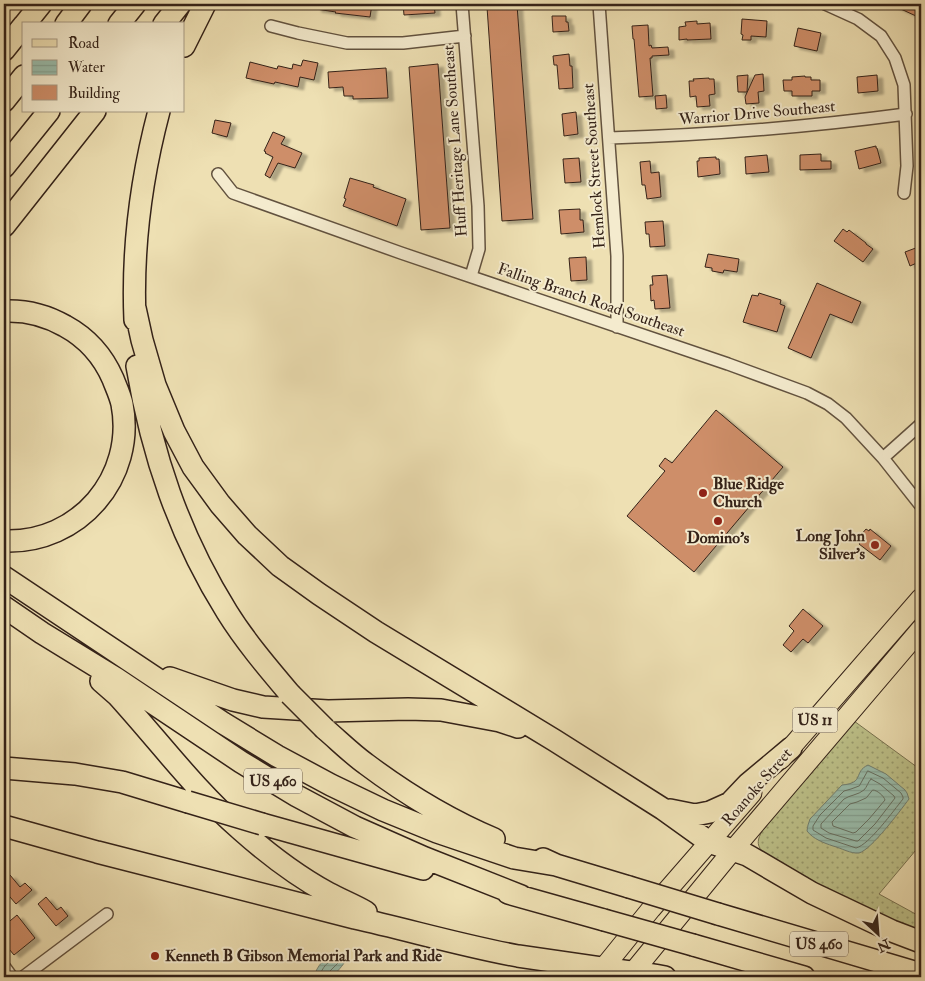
<svg xmlns="http://www.w3.org/2000/svg" width="925" height="981" viewBox="0 0 925 981" font-family="'IM FELL Double Pica',serif">
	<style>
		.grass { fill: url(#grass-dots); stroke: #787250 }
		.water { fill: url(#water-rules); stroke: #717f71 }
		.lines { fill: none; stroke-linecap: round; stroke-linejoin: round }
		.shore { stroke: #667062; stroke-width: 1 }
		.building { fill: #ce8e69; stroke: #342218; filter: url(#shadow) }
		.street-casing { stroke: #62523f; stroke-width: 14 }
		.primary-casing { stroke: #342218; stroke-width: 21 }
		.highway-casing { stroke: #342218; stroke-width: 24 }
		.street { stroke: #f4ebce; stroke-width: 11 }
		.primary { stroke: #eee0b3; stroke-width: 19 }
		.highway { stroke: #eee0b3; stroke-width: 21 }
		.highway-bridge-casing { stroke: #342218; stroke-width: 24; stroke-linecap: butt }
		.highway-bridge { stroke: #eee0b3; stroke-width: 21 }
		.poi-dot { fill: #8f2418; stroke: #f4ebce; stroke-width: 2 }
		.labels { text-anchor: middle; dominant-baseline: central; stroke-width: 4; stroke-linejoin: round; paint-order: stroke }
		.shield { fill: #f4ebce; stroke: #6e5e4f; stroke-width: 1 }
		.shield-label { font-size: 15px; font-weight: bold; fill: #342218 }
		.street-label { font-size: 16px; fill: #342218; stroke: #f4ebce }
		.poi-label { font-size: 16px; font-weight: bold; fill: #342218; stroke: #f4ebce; text-anchor: start }
	</style>
	<defs>
		<pattern id="grass-dots" width="8" height="8" patternUnits="userSpaceOnUse" patternTransform="scale(1.25)"><rect width="8" height="8" fill="#bdc189"/><path d="M2 2h.1M6 6h.1" fill="none" stroke="#9a9c6f" stroke-width="1.8" stroke-linecap="round"/></pattern>
		<pattern id="water-rules" width="6" height="5" patternUnits="userSpaceOnUse" patternTransform="scale(1.25)"><rect width="6" height="5" fill="#99bdac"/><path d="M0 2.5h6" fill="none" stroke="#84a293"/></pattern>
		<filter id="shadow"><feDropShadow dx="5.5" dy="3" stdDeviation="1" flood-color="#0004"/></filter>
	</defs>
	<rect width="100%" height="100%" fill="#eee0b3"/>
	<filter id="stains"><feTurbulence type="fractalNoise" baseFrequency=".004" numOctaves="4"/><feColorMatrix values="0 0 0 0 .2 0 0 0 0 .09 0 0 0 0 .02 0 0 0 .5 -.17"/></filter>
	<radialGradient id="worn" r=".72"><stop offset=".6" stop-color="#630" stop-opacity="0"/><stop offset="1" stop-color="#630" stop-opacity=".3"/></radialGradient>
	<path class="grass" d="M854,721L921,770V844L879,894L921,917V933L815,883L762,851C756,844 758,839 762,831Z"/>
	<path class="water" d="M868,765L886,774L905,790L907,793L909,799C900,811 871,850 859,853C851,854 841,848 833,846C824,843 813,839 807,831L808,825L810,819L842,785C865,783 853,772 868,765Z
		M335,952C356,958 338,968 333,977H314C317,965 325,958 335,952Z"/>
	<g class="lines">
		<path class="shore" d="M868,771L883,778L901,793L903,797V799C894,810 869,845 856,848L826,838L813,830V826L820,815L844,791L851,789L859,786Z
			M871,779L880,784L894,796L895,798L875,824L858,841H856L829,833L821,828V824L844,799C850,795 858,795 864,790C867,787 868,782 871,779Z
			M873,790C877,790 884,796 885,800L869,819L856,832L853,833L833,826L832,822L850,804L857,802L866,798Z
			M319,977C322,968 328,960 337,958L339,960V962L330,971L328,977"/>
	</g>
	<path class="building" d="M317,4H372L370,17L335,13L336,12L316,9Z
		M403,4H434L435,13L404,15Z
		M890,4H921V6L916,16Z
		M517,5L533,219L502,221L487,7Z
		M552,16H566V22H568L569,31L553,32Z
		M742,19L767,21L766,37L751,36V40H742L743,35L741,34Z
		M697,21V24L710,23L711,39L687,40V39L679,40V27L686,26L685,22Z
		M648,25L649,46L651,45L652,48L668,47L669,55L652,56V58H650L653,96L639,97L634,39H633L632,26Z
		M798,28L821,33L817,51L794,46Z
		M569,54L570,66H572L573,88L559,89L557,65H554L553,56Z
		M303,60L318,63L314,80L300,77L298,87L275,82L274,84L246,78L250,62L277,69L278,66H279L292,69L293,64L301,66Z
		M438,64L450,228L421,230L409,67Z
		M386,68L388,98L353,99V96H344L343,87L329,88L328,72Z
		M763,74L764,91L758,92L759,103L746,104L745,97L755,75Z
		M748,75L747,92H738L737,76Z
		M877,75L878,91L858,93L857,77Z
		M805,76V77H811V80H820V91H812V96H792V91H784L783,80H792V77Z
		M709,78V79H714L715,94L709,95L710,106L697,107L696,96L690,97L689,81H694L693,79Z
		M666,95L667,108L656,109L655,96Z
		M576,112L578,134L564,136L562,114Z
		M215,120L231,123L227,137L212,133Z
		M273,132L285,137L281,144L302,153L295,168L278,163L270,178L265,175L273,157L265,153L266,152L264,151Z
		M876,146V148H877L881,163L859,169L855,151Z
		M821,154V161H831V169L800,170V155Z
		M767,155L769,172L746,174L745,157Z
		M716,157V159H719L720,174L698,177L697,161H699V158Z
		M579,158L581,182L565,183L563,159Z
		M650,161L651,173L659,172L661,197L647,199L645,185H642L640,162Z
		M350,178L374,185L373,187L406,199L397,226L343,206L346,199L344,198Z
		M580,209V220H583L584,232L561,234L559,210Z
		M663,221L665,246L650,247L649,234H646L645,222Z
		M843,229L847,232L849,230L866,243V244L873,249L863,262L834,241Z
		M921,246V261L910,266L905,252Z
		M708,254L739,259L737,272L724,270L723,273L712,271V268L705,267Z
		M586,257L587,280L571,281L569,258Z
		M667,275L670,308L655,309L654,300L651,301L650,285H653L652,276Z
		M817,283L861,302L852,323L830,314L811,358L788,348Z
		M759,293L781,300L780,304L785,306L777,332L743,322L752,295L758,296Z
		M716,410L783,467L694,572L627,516L665,471L659,466L665,458L672,463Z
		M866,529L869,531L870,529L891,546L880,560L859,544L863,539L860,536Z
		M803,609L823,626L808,643L803,639L791,652L783,645L794,631L789,626Z
		M10,875L20,887L25,883L32,890L16,904L4,890V880Z
		M46,897L57,910L61,907L68,916L56,926L38,904Z
		M17,915L35,938L14,955L4,943V926Z"/>
	<g class="lines">
		<g class="street-casing">
			<path id="street" d="M462,4L478,206L479,249L471,276
				M599,4L617,256V327
				M825,4L858,19L881,36L895,58L904,85L907,166L904,193
				M271,26L298,33L347,43H403L465,36
				M609,138C708,135 808,127 906,114
				M218,174L233,193L401,253L728,364L807,393L828,404L846,418L883,458L921,506
				M883,458L921,424
				M4,966L12,977
				M23,977L107,914"/>
		</g>
		<g class="primary-casing">
			<path id="primary" d="M781,759L921,598
				M596,977L651,909L752,793
				M629,977L733,850L921,629"/>
		</g>
		<g class="highway-casing">
			<path id="highway" d="M25,24L41,4
				M66,24L81,4
				M119,24L135,4
				M164,24L180,4
				M184,46L205,4
				M4,50L24,25
				M4,101L24,76
				M4,167L49,111
				M4,226L95,111
				M135,308L142,340L155,385L174,431L193,467L220,504L247,535L280,566L319,594L376,632L554,740L663,809L709,842L747,855L812,893L892,931L921,942
				M4,311C26,310 46,315 65,326C87,338 103,356 113,379C116,387 120,395 122,404C136,477 79,544 4,541
				M135,320C132,250 141,179 159,111
				M137,366C152,455 179,535 227,612C245,641 268,668 290,694
				M4,577L223,723L277,756L331,785L383,810L437,832L514,858L556,865
				M4,607L42,633L117,679L241,762L297,796L355,827L425,858L521,896
				M170,678L233,700L263,707L328,711L408,709L441,710L500,721L518,727
				M101,681L117,695C158,740 195,790 241,830C268,854 297,876 328,893C341,900 354,905 366,912
				M325,729C339,741 352,754 366,764C406,794 449,820 494,839
				M4,768L75,774L122,782L188,802
				M670,810L695,815L710,812L730,803L748,784L791,748
				M262,824L423,869
				M4,826L97,852L355,918C409,930 463,946 518,956C546,960 573,964 601,968C622,971 644,973 665,977
				M543,859L556,865L629,887
				M508,893L604,920
				M718,914L921,974
				M693,945L804,977"/>
		</g>
		<use href="#street" class="street"/>
		<use href="#primary" class="primary"/>
		<use href="#highway" class="highway"/>
		<g class="highway-bridge-casing">
			<path id="highway-bridge" d="M290,694L325,729
				M188,802L262,824
				M629,887L718,914
				M604,920L693,945"/>
		</g>
		<use href="#highway-bridge" class="highway-bridge"/>
	</g>
	<g class="poi-dot">
		<circle cx="703" cy="493" r="5"/>
		<circle cx="718" cy="521" r="5"/>
		<circle cx="875" cy="545" r="5"/>
		<circle cx="155" cy="956" r="5"/>
	</g>
	<g class="labels">
		<g class="shield">
			<rect x="792.5" y="707.5" width="45" height="25" rx="4"/>
			<rect x="244" y="768.5" width="58" height="25" rx="4"/>
			<rect x="790" y="931.5" width="58" height="25" rx="4"/>
		</g>
		<g class="shield-label">
			<text x="815" y="720">US 11</text>
			<text x="273" y="781">US 460</text>
			<text x="819" y="944">US 460</text>
		</g>
		<g class="street-label">
			<text transform="translate(757 113) rotate(-5)">Warrior Drive Southeast</text>
			<text transform="translate(455 141) rotate(-94)">Huff Heritage Lane Southeast</text>
			<text transform="translate(594 166) rotate(-94)">Hemlock Street Southeast</text>
			<text transform="translate(591 300) rotate(19)">Falling Branch Road Southeast</text>
			<text transform="translate(757 787) rotate(-49)">Roanoke Street</text>
		</g>
		<g class="poi-label">
			<text x="713" y="484">Blue Ridge<tspan x="713" dy="18">Church</tspan></text>
			<text x="865" y="536" text-anchor="end">Long John<tspan x="865" dy="18">Silver's</tspan></text>
			<text x="718" y="538" text-anchor="middle">Domino's</text>
			<text x="165" y="956">Kenneth B Gibson Memorial Park and Ride</text>
		</g>
	</g>
	<rect width="925" height="981" fill="none" stroke="#eee0b3" stroke-width="20"/>
	<rect x="5" y="5" width="915" height="971" fill="none" stroke="#342218" stroke-width="2.5"/>
	<rect x="10" y="10" width="905" height="961" fill="none" stroke="#342218"/>
	<rect x="22" y="22" width="162" height="90" fill="#f4ebce" stroke="#a79b85"/>
	<rect x="32" y="39" width="25" height="8" fill="#eee0b3" stroke="#a79b85"/>
	<text x="68" y="48" font-size="15" fill="#342218">Road</text>
	<rect x="32" y="60" width="25" height="15" fill="url(#water-rules)" stroke="#a79b85"/>
	<text x="68" y="72" font-size="15" fill="#342218">Water</text>
	<rect x="32" y="85" width="25" height="15" fill="#ce8e69" stroke="#a79b85"/>
	<text x="68" y="98" font-size="15" fill="#342218">Building</text>
	<g transform="translate(878 934) rotate(154)" stroke="#f4ebce" stroke-width="4" paint-order="stroke">
	<path d="M0-4L9 19L0 12L-9 19Z" fill="#342218"/>
	<text y="-8" font-size="14" font-weight="bold" text-anchor="middle" fill="#342218">N</text>
	</g>
	<rect width="100%" height="100%" filter="url(#stains)"/>
	<rect width="100%" height="100%" fill="url(#worn)"/>
</svg>
